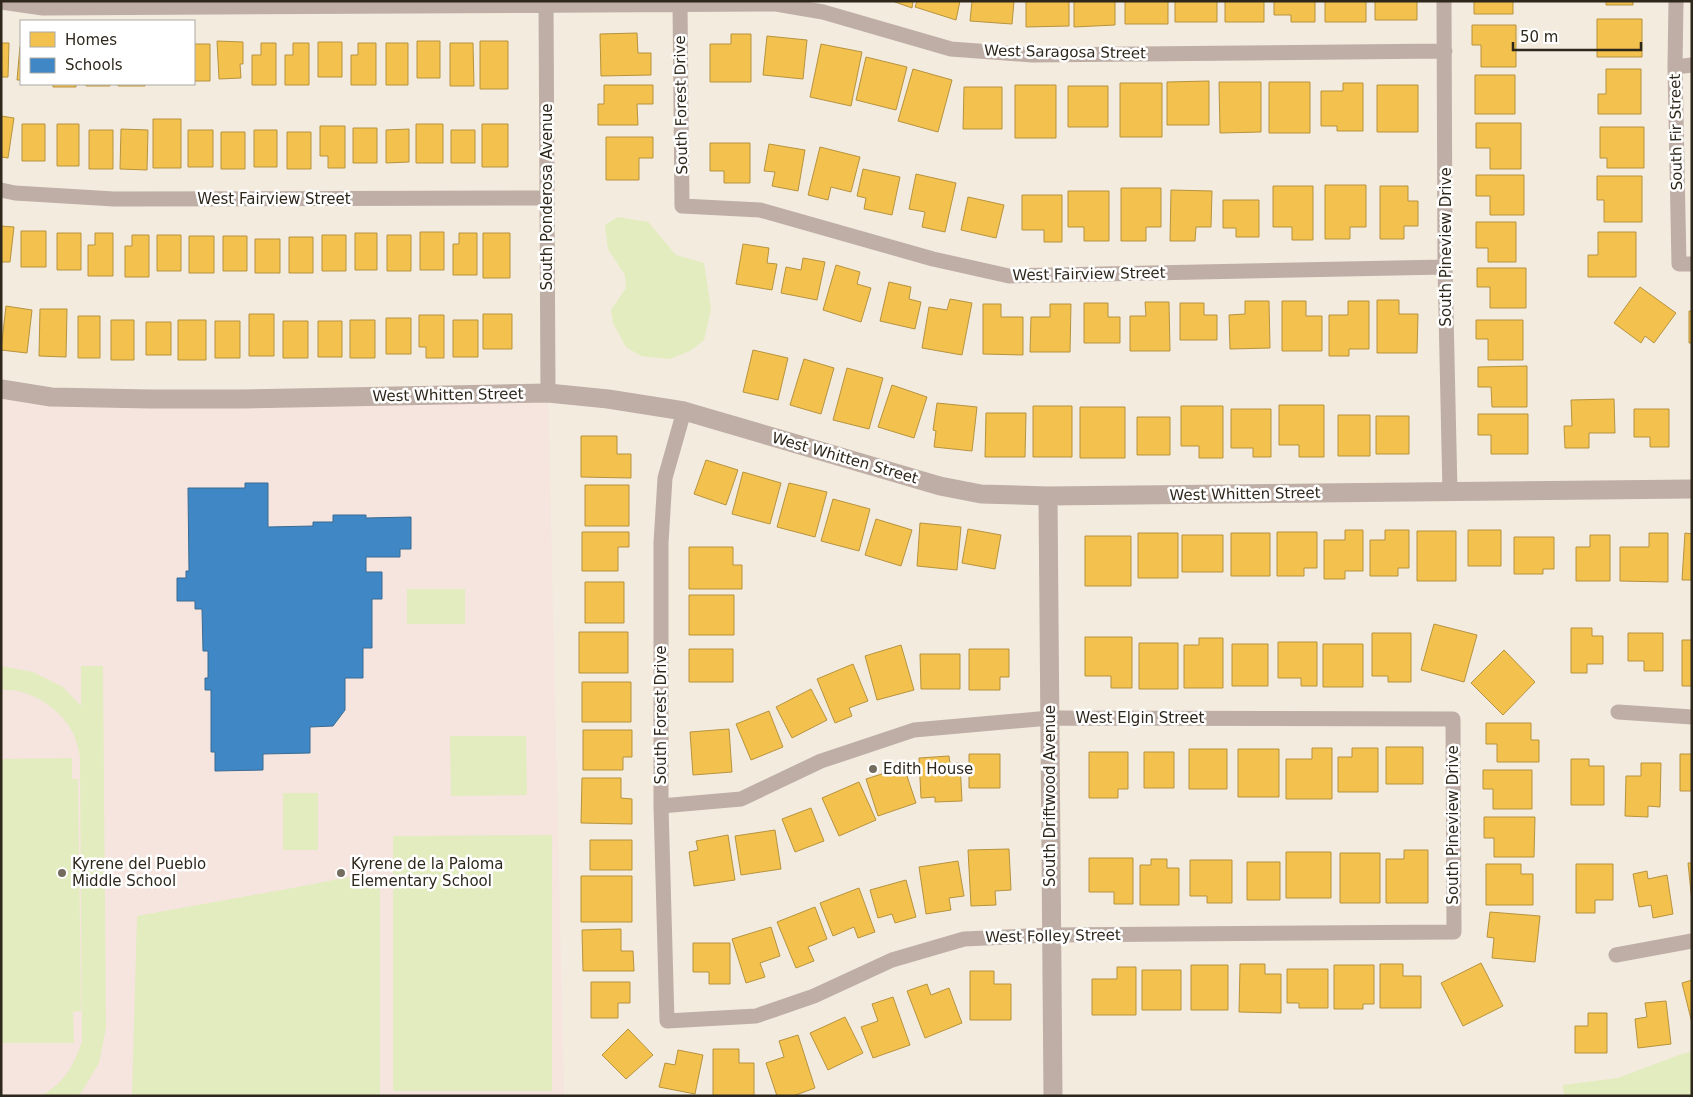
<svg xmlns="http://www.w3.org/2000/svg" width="1693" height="1097" viewBox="0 0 1693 1097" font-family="'DejaVu Sans',sans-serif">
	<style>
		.education { fill: #f6e4df }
		.green { fill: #e2ecbe }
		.homes { fill: #f2c14e; stroke: #b7933f }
		.schools { fill: #3f88c5; stroke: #3a6b92 }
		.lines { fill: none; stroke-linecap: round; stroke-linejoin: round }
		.minor { stroke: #beaea6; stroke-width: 15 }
		.tertiary { stroke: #beaea6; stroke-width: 19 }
		.poi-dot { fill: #736c5f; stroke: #fff; stroke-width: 2 }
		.labels { text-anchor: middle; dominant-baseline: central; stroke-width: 5; stroke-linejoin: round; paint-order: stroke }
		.street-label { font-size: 15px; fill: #2e271b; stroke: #fff }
		.poi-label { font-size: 15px; fill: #2e271b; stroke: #fff; text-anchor: start }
	</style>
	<rect width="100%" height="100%" fill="#f3ebdd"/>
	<path class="education" d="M1,389L548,393L564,1096H1Z"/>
	<path class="green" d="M618,217L648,222L676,255L704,263L711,309L704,340L690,351L669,359L641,356L626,347L613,323L611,310L626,288L625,275L608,249L605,225Z
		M407,589H465V624H407Z
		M1,666L33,672L63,687L81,706V666H103L106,1028L99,1063L81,1093L77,1096H41C66,1081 72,1068 82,1042L80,756C78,748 76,738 72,731C58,707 29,688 1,690Z
		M450,736H526L527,795L451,796Z
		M72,758V779H78L81,1011L73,1012L74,1043H1V759Z
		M283,793H318V850H283Z
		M552,835V1091H393V836Z
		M354,876H368L380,886V1096L132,1095L137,916L298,887Z
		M1692,1052V1096H1564L1563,1085L1618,1078L1682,1054Z"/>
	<path class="homes" d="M892,1H913L912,8Z
		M917,1H960L956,20L915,7Z
		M972,1H1014L1012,24L970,21Z
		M1026,1H1069V26L1026,27Z
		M1074,1H1115V25L1074,27Z
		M1125,1H1168V24H1125Z
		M1175,1H1217V22H1175Z
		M1225,1H1264V22H1225Z
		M1274,1H1315V22H1291V15H1274Z
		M1325,1H1366V22H1325Z
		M1375,1H1417V20H1375Z
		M1474,1H1513V14H1474Z
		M1606,1H1633V5H1606Z
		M1597,19H1642V57H1597Z
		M1472,25H1516V67H1481V45H1472Z
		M637,33L638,53H651V75L601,76L600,34Z
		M731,34H751V82H710V44H731Z
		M767,36L807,40L803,79L763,75Z
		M217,41L243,42V64H240L241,78L219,79Z
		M417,41H440V78H417Z
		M480,41H508V89H480Z
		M318,42H342V77H318Z
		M1,43H9L8,77H1Z
		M261,43H276V85H252V55H261Z
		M293,43H309V85H285V55H293Z
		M358,43H376V85H351V55H358Z
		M386,43H408V85H386Z
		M450,43H473L474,86H450Z
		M194,44H210V81H194Z
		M821,44L862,52L851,106L810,97Z
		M20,46H21V80H17Z
		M866,57L907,67L896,110L856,100Z
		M913,69L952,80L938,132L898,121Z
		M1606,69H1641V114H1598V94H1606Z
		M1475,75H1515V114H1475Z
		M1209,81V125H1167V82Z
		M1219,82H1261V132L1220,133Z
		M1269,82H1310V133H1269Z
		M1120,83H1162V137H1120Z
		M1343,83H1363V131H1337V126H1321V91H1343Z
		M53,84H76V87H53Z
		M86,84H110V86H86Z
		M118,84H145V86H118Z
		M604,85H653V104H637L638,125H598V104H604Z
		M1015,85H1056V138H1015Z
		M1377,85H1418V132H1377Z
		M1068,86H1108V127H1068Z
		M964,87H1002V129H963Z
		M1,116L14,118L8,158L1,157Z
		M153,119H181V168H153Z
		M1476,123H1521V169H1490V148H1476Z
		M22,124H45V161H22Z
		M57,124H79V166H57Z
		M416,124H443V163H416Z
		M482,124H508V167H482Z
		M320,126H345V168H328V156H320Z
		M1600,127H1644V168H1607V158H1600Z
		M353,128H377V163H353Z
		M121,129L148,130L147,170L120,169Z
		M409,129V162L386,163V130Z
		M89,130H113V169H89Z
		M188,130H213V167H188Z
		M254,130H277V167H254Z
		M451,130H475V163H451Z
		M221,132H245V169H221Z
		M287,132H311V169H287Z
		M606,137H653V158H639V180H606Z
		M710,143H750V183H724V171H710Z
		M769,144L805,150L798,191L772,186L775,172L764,171Z
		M820,147L860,157L851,192L831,187L828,200L808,195Z
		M863,169L900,177L892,215L864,209L866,198L857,196Z
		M916,174L956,183L945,232L922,227L925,212L909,209Z
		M1476,175H1524V215H1490V196H1476Z
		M1597,176H1642V222H1604V200H1597Z
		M1325,185H1366V227H1350V239H1325Z
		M1273,186H1313V240H1292V227H1273Z
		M1380,186H1408V201H1418V226H1404V239H1380Z
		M1121,188H1161V227H1146V241H1121Z
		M1171,190L1212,191L1211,227H1196L1195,241H1170Z
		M1068,191H1109V241H1084V227H1068Z
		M1022,195H1062V242H1044V230H1022Z
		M968,197L1004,205L996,238L961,230Z
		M1223,200H1259V237H1236V228H1223Z
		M1476,222H1516V262H1488V248H1476Z
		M1,226L14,227L10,262H1Z
		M21,231H46V267H21Z
		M420,232H444V270H420Z
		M1598,232H1636V277H1588V255H1598Z
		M57,233H81V270H57Z
		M95,233H113V276H88V245H95Z
		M355,233H377V270H355Z
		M459,233H477V275H453V244H459Z
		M483,233H510V278H483Z
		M132,235H149V277H125V246H132Z
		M157,235H181V271H157Z
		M322,235H346V271H322Z
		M387,235H411V271H387Z
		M189,236H214V273H189Z
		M223,236H247V271H223Z
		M289,237H313V273H289Z
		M255,239H280V273H255Z
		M743,244L769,248L767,263L777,264L772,290L736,284Z
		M803,258L825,262L817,300L781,293L786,267L801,270Z
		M836,265L860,272L857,284L871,288L861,322L823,310Z
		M1477,268H1526V308H1490V287H1477Z
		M889,282L911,287L909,299L921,302L915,329L880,321Z
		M1640,287L1676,313L1654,343L1645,336L1641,343L1614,323Z
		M950,299L972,303L962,355L922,348L929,307L947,310Z
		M1377,300H1399V314H1418L1417,353H1377Z
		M1245,301H1269L1270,348L1230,349L1229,315L1245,314Z
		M1282,301H1306V316H1322V351H1282Z
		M1348,301H1369V349H1349V356H1329V315H1348Z
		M1145,302H1169L1170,351H1130V316H1146Z
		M1084,303H1108V317H1120V343H1084Z
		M1180,303H1204V315H1217V340H1180Z
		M983,304H1001V317H1023V355L983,354Z
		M1050,304H1071L1070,352H1030L1031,317H1050Z
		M6,306L32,310L27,353L1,350Z
		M40,309H67L66,357L39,356Z
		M1689,311H1692V343H1689Z
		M249,314H274V356H249Z
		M483,314H512V349H483Z
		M419,315H444V358H426V347H419Z
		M78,316H100V358H78Z
		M386,318H411V354H386Z
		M111,320H134V360H111Z
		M178,320H206V360H178Z
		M350,320H375V358H350Z
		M453,320H478V357H453Z
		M1476,320H1523V360H1488V339H1476Z
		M215,321H240V358H215Z
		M283,321H308V358H283Z
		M318,321H342V357H318Z
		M146,322H171V355H146Z
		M753,350L788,358L778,400L743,392Z
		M804,359L834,368L821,414L790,405Z
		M1527,366V407H1492L1491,387H1478V367Z
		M847,368L883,378L869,429L833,420Z
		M892,385L927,397L914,438L878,427Z
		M1614,399L1615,433H1589V448H1565L1564,426H1572L1571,400Z
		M937,403L977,407L972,451L934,447L936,431L933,430Z
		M1279,405H1324V457H1299V445H1279Z
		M1033,406H1072V457H1033Z
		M1181,406H1223V458H1199V446H1181Z
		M1080,407H1125V458H1080Z
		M1231,409H1271V457H1253V448H1231Z
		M1634,409H1669V447H1650V437H1634Z
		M986,413H1026L1025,457H985Z
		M1478,414H1528V454H1491V435H1478Z
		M1338,415H1370V456H1338Z
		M1376,416H1409V454H1376Z
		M1137,417H1170V455H1137Z
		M581,436H617V454H631V478L581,477Z
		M706,460L738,470L726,505L694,494Z
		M743,472L781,483L770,524L732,514Z
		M789,483L827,492L815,537L777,527Z
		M585,485H629V526H585Z
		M833,499L870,509L859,551L821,541Z
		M876,519L912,530L901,566L865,555Z
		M920,523L961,527L957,570L917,566Z
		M968,529L1001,535L995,569L962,563Z
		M1345,530H1363V571H1345V579H1324V540H1345Z
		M1385,530H1409V568H1398V576H1370V540H1385Z
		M1468,530H1501V566H1468Z
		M1417,531H1456V581H1417Z
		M582,532H629V547H618V571H582Z
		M1277,532H1317V568H1304V576H1277Z
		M1138,533H1178V578H1138Z
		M1231,533H1270V576H1231Z
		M1649,533H1668V582L1620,581V547H1649Z
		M1685,533L1692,534V580H1682Z
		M1182,535H1223V572H1182Z
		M1590,535H1610V581H1576V547H1590Z
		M1085,536H1131V586H1085Z
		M1514,537H1554V569H1543V574H1514Z
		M689,547H733V565H742V589H689Z
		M585,582H624V623H585Z
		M689,595H734V635H689Z
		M1434,624L1477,635L1464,682L1421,670Z
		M1571,628H1592V636H1603V664H1587V673H1571Z
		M579,632H628V673H579Z
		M1372,633H1411V682H1388V676H1372Z
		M1628,633H1663V671H1644V661H1628Z
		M1085,637H1132V688H1111V676H1085Z
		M1199,638H1223V688H1184V645H1199Z
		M1682,640H1692V686H1682Z
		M1278,642H1317V686H1301V678H1278Z
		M1139,643H1178V689H1139Z
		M1232,644H1268V686H1232Z
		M1323,644H1363V687H1323Z
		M901,645L914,690L877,700L865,656Z
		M689,649H733V682H689Z
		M969,649H1009V677H1000V690H969Z
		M1504,650L1535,682L1503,715L1471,683Z
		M920,654H960V689H921Z
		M853,664L868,701L849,708L852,716L835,723L817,679Z
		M582,682H631V722H582Z
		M811,689L827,720L792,738L776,707Z
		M769,711L783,747L751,760L736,724Z
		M1486,723H1531V740H1539V762H1497V744H1486Z
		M729,729L732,772L693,775L690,732Z
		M583,730H632V757H623V770H583Z
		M1386,747H1423V784H1386Z
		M1312,748H1332V799H1286V759H1312Z
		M1352,748H1378V792H1338V757H1352Z
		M1189,749H1227V789H1189Z
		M1238,749H1279V797H1238Z
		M1089,752H1128V789H1118V798H1089Z
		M1144,752H1174V788H1144Z
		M969,754H1000V788H969Z
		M1680,754H1692V791H1680Z
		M949,756L950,764L960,763L962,801L935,802V797L921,798L919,758Z
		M1571,759H1589V766H1604V805H1571Z
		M1641,763H1661L1660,807L1648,806V817L1625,816L1626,776H1641Z
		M904,767L916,803L878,816L866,779Z
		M1483,770H1532V809H1493V789H1483Z
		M582,778H621V798L632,799V824L581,823Z
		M859,782L876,820L839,836L822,798Z
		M811,808L824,841L795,852L782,819Z
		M1484,817H1535L1534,857H1494V838H1484Z
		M775,830L781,869L741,875L735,836Z
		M728,835L735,880L694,886L689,852L698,850L696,841Z
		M590,840H632V870H590Z
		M1009,849L1011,890L995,891L996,905L971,906L968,850Z
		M1404,850H1428V903H1386V859H1404Z
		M1286,852H1331V898H1286Z
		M1340,853H1380V903H1340Z
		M1089,858H1133V904H1114V892H1089Z
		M1151,859H1167V868H1179V905H1140V865H1151Z
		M1190,860H1232V903H1207V896H1190Z
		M958,861L964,896L949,898L951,910L926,914L919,867Z
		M1247,862H1280V900H1247Z
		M1688,863H1692V902Z
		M1486,864H1521V874H1533V905H1486Z
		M1576,864H1613V900H1595V913H1576Z
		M1647,871L1648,879L1667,875L1673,914L1653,918L1651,905L1639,907L1633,874Z
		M581,876H632V922H581Z
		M906,880L916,917L895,923L892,914L878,918L870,890Z
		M859,888L875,932L858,938L854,927L833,936L820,903Z
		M815,907L827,939L808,947L814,961L796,968L777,922Z
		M1490,912L1540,916L1535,962L1492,958L1494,938L1487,937Z
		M771,927L780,956L760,963L765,977L746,983L732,939Z
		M621,929V951H633L634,971H583L582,930Z
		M693,943H730V984H709V972H693Z
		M1481,963L1503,1006L1463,1026L1441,983Z
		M1240,964H1265V974H1281V1013L1239,1012Z
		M1380,964H1403V976H1421V1008H1380Z
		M1191,965H1228V1010H1191Z
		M1334,965H1374V1004H1363V1009H1334Z
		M1117,967H1136V1015H1092V979H1117Z
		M1287,969H1328V1008H1299V1003H1287Z
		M1142,970H1181V1010H1142Z
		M970,971H994V984H1011V1020H970Z
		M1692,980V1023L1682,983Z
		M591,982H630V1003H618V1018H591Z
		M927,984L931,995L949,988L962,1023L925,1038L907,991Z
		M893,997L910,1045L873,1058L861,1027L878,1021L872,1004Z
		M1666,1001L1671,1044L1638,1048L1635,1019L1647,1017L1645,1003Z
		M1588,1013H1607V1053H1575V1026H1588Z
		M845,1017L863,1053L828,1070L810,1033Z
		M628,1029L653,1055L626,1079L602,1055Z
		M798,1035L815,1088L793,1096H777L766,1063L784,1057L779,1041Z
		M713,1049H739V1063H754V1096H713Z
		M678,1050L703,1055L695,1094L659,1087L665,1063L675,1065Z"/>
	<path class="schools" d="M245,483H268V527L313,526V522H333V515H366V518L411,517V549H400V557H366V572H382V599H372V648H363V678H345V710L333,726L310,727V753L263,754V770L215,771V752H211V690H205V678H208V651H203L202,609H195V601H177V578H186V571H189L188,488H245Z"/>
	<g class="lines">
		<path class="minor" d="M546,1L548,393
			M1444,1L1445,267L1450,492
			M1676,1L1675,67L1679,264H1692
			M1,2L43,8L776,4L823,12L951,49L1032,55L1445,51
			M680,4L682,206L760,210L933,259L1009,276L1445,267
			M1675,67L1692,65
			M1,190L15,193L114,199L547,198
			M1618,712L1692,717
			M661,806L741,799L821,761L914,730L1050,718L1453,719L1454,932L1051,935L964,939L892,960L814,996L756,1016L667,1021L661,806V543L665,478L684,411
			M1616,955L1692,941"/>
		<path class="tertiary" d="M1,389L51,397L150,399H243L548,393L608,399L684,411L940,486L981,494L1048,496L1692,489
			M1048,496L1053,1096"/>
	</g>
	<g class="poi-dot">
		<circle cx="873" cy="769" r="5"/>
		<circle cx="62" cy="873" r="5"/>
		<circle cx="341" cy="873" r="5"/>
	</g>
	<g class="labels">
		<g class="street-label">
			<text transform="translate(1065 52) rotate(1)">West Saragosa Street</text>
			<text transform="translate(681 105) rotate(-91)">South Forest Drive</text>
			<text transform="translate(1676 132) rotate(-91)">South Fir Street</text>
			<text transform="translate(547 197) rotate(-90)">South Ponderosa Avenue</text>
			<text x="274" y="199">West Fairview Street</text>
			<text transform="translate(1446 247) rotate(-90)">South Pineview Drive</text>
			<text transform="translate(1089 274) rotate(-1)">West Fairview Street</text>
			<text transform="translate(448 395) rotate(-1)">West Whitten Street</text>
			<text transform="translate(845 458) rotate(16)">West Whitten Street</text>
			<text transform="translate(1245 494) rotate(-1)">West Whitten Street</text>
			<text transform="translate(661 715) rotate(-90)">South Forest Drive</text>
			<text x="1140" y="718">West Elgin Street</text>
			<text transform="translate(1050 796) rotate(-90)">South Driftwood Avenue</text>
			<text transform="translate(1453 825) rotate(-90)">South Pineview Drive</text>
			<text transform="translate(1053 936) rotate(-1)">West Folley Street</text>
		</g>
		<g class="poi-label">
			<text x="883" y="769">Edith House</text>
			<text x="72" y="864">Kyrene del Pueblo<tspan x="72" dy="17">Middle School</tspan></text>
			<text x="351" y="864">Kyrene de la Paloma<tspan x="351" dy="17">Elementary School</tspan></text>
		</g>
	</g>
	<rect width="1693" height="1097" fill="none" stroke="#2e271b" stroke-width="5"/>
	<rect x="20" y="20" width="175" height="65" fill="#ffffff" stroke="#aba9a4"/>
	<rect x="30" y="32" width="25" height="15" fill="#f2c14e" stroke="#aba9a4"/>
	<text x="65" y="45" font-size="15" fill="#2e271b">Homes</text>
	<rect x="30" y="58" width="25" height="15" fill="#3f88c5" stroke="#aba9a4"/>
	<text x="65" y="70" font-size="15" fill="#2e271b">Schools</text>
	<path d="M1513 42v8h128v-8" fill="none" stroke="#2e271b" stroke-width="2.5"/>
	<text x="1520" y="42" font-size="15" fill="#2e271b" stroke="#ffffff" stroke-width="4" paint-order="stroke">50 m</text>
</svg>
